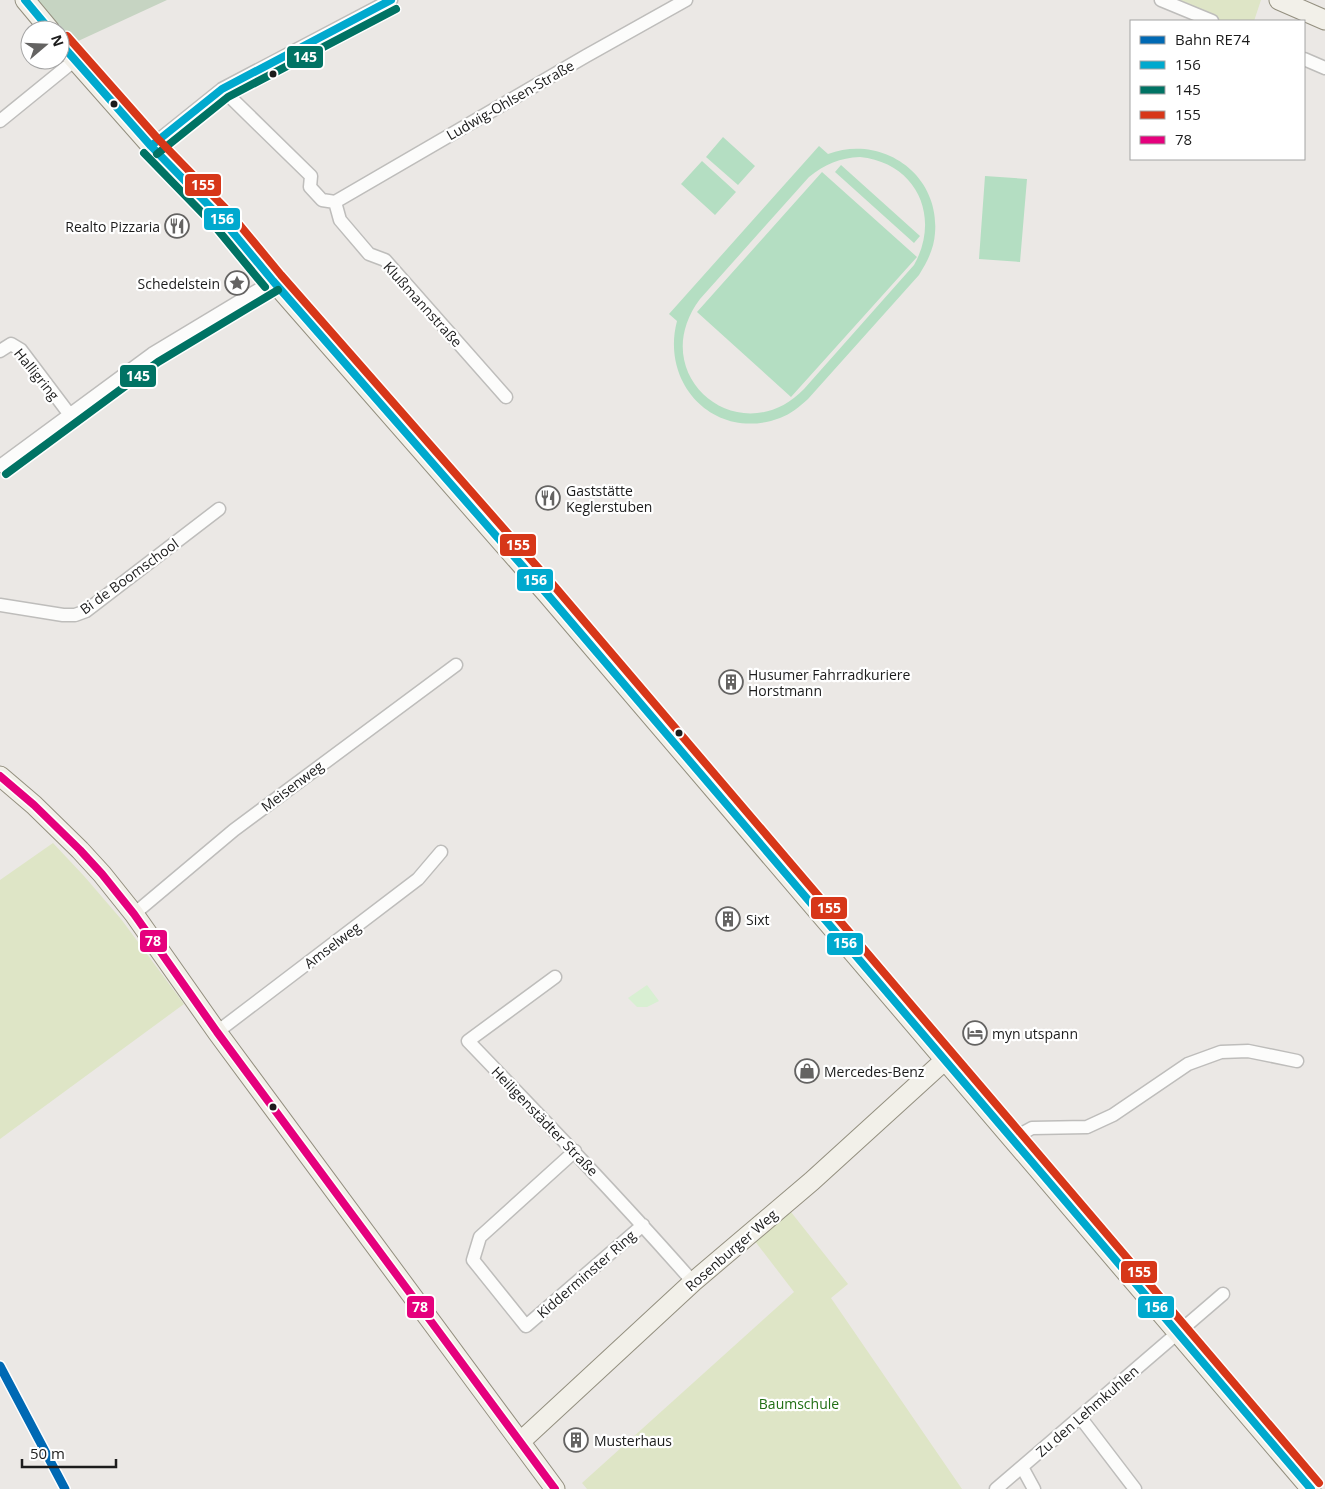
<svg xmlns="http://www.w3.org/2000/svg" width="1325" height="1489" viewBox="0 0 1325 1489" font-family="'Open Sans',sans-serif">
	<style>
		.grass { fill: #dee5c6 }
		.cemetery { fill: #c6d4c2 }
		.park { fill: #d8efd2 }
		.pitch { fill: #b4dec2; fill-rule: evenodd }
		.lines { fill: none; stroke-linecap: round; stroke-linejoin: round }
		.street-casing { stroke: #bebdbb; stroke-width: 15 }
		.secondary-casing { stroke: #938f7f; stroke-width: 21 }
		.street { stroke: #fcfcfb; stroke-width: 12 }
		.secondary { stroke: #f2f0e9; stroke-width: 19 }
		.bus-1-casing { stroke: #fff; stroke-width: 11 }
		.bus-2-casing { stroke: #fff; stroke-width: 11 }
		.bus-3-casing { stroke: #fff; stroke-width: 11 }
		.bus-4-casing { stroke: #fff; stroke-width: 11 }
		.bus-1 { stroke: #00a9ce; stroke-width: 8 }
		.bus-2 { stroke: #007364; stroke-width: 8 }
		.bus-3 { stroke: #d73719; stroke-width: 8 }
		.bus-4 { stroke: #e5007d; stroke-width: 8 }
		.rail-1-casing { stroke: #fff; stroke-width: 12 }
		.rail-1 { stroke: #0069b4; stroke-width: 9 }
		.bus-dot { fill: #1c1c1c; stroke: #fff; stroke-width: 2 }
		.labels { text-anchor: middle; dominant-baseline: central; stroke-width: 4.5; stroke-linejoin: round; paint-order: stroke }
		.street-label { font-size: 14px; fill: #1c1c1c; stroke: #fff }
		.poi-label { font-size: 14px; fill: #1c1c1c; stroke: #fff; text-anchor: start }
		.park-label { font-size: 14px; fill: #216f15; stroke: #fff }
		.line-badge { stroke: #fff; stroke-width: 2 }
		.badge-label { font-size: 14px; text-anchor: middle; font-weight: bold; fill: #fff }
	</style>
	<rect width="100%" height="100%" fill="#ebe8e5"/>
	<path class="grass" d="M1171,0H1261L1254,21H1221Z
		M53,843L84,876L121,919L184,1004L0,1139V880Z
		M787,1207L848,1284L831,1298L962,1489H587L582,1483L794,1292L751,1236Z"/>
	<path class="cemetery" d="M35,0H167L76,42Z"/>
	<path class="park" d="M647,985L659,1001L647,1007H637L628,998Z"/>
	<path class="pitch" d="M723,137L755,166L738,185L706,157Z
		M819,146L828,154C882,134 940,174 935,233C934,249 927,262 919,275L808,399C799,407 791,414 780,418C716,442 660,385 677,321L669,314ZM860,157C917,163 941,217 914,265L804,389C740,455 643,375 700,299L809,177C825,164 840,158 860,157Z
		M702,161L736,192L715,215L681,184Z
		M841,165L920,236L914,243L835,172Z
		M822,172L917,257L791,397L697,312Z
		M985,176L1027,179L1020,262L979,259Z"/>
	<g class="lines">
		<g class="street-casing">
			<path id="street" d="M1161,0L1212,21
				M1304,59L1325,68
				M222,89L311,176L310,187L322,200L335,202L340,220L369,254L385,260L506,397
				M0,121L75,60
				M151,146L222,89L391,0
				M335,202L586,56L686,0
				M0,351L11,344L21,350L70,415
				M0,466L152,354L273,281
				M0,605L63,615H75L86,611L219,509
				M134,914L234,830L456,665
				M555,977L468,1041C544,1120 620,1199 693,1282
				M217,1032L418,879L441,852
				M1012,1139L1032,1128L1087,1127L1113,1115L1188,1064L1221,1052L1248,1051L1297,1061
				M575,1151L480,1237L473,1260L526,1326L643,1225
				M1080,1417L1135,1489
				M1022,1467L1034,1489
				M996,1489L1223,1294"/>
		</g>
		<g class="secondary-casing">
			<path id="secondary" d="M25,0L50,30
				M1279,0L1325,20
				M60,43L151,146L220,217L273,281L547,594L1311,1489
				M0,776L34,805L80,850L102,874L134,914L217,1032L555,1489
				M520,1442L693,1282L812,1181L945,1060"/>
		</g>
		<use href="#street" class="street"/>
		<use href="#secondary" class="secondary"/>
		<g class="bus-1-casing">
			<path id="bus-1" d="M25,0L50,30
				M60,43L151,146L220,217L273,281L547,594L1311,1489
				M151,146L222,89L391,0"/>
		</g>
		<g class="bus-2-casing">
			<path id="bus-2" d="M144,153L213,224L265,287
				M157,154L228,97L396,9
				M6,474L158,362L278,290"/>
		</g>
		<g class="bus-3-casing">
			<path id="bus-3" d="M67,36L158,139L228,211L281,275L555,587L1319,1483"/>
		</g>
		<g class="bus-4-casing">
			<path id="bus-4" d="M0,776L34,805L80,850L102,874L134,914L217,1032L555,1489"/>
		</g>
		<use href="#bus-1" class="bus-1"/>
		<use href="#bus-2" class="bus-2"/>
		<use href="#bus-3" class="bus-3"/>
		<use href="#bus-4" class="bus-4"/>
		<g class="rail-1-casing">
			<path id="rail-1" d="M0,1366L65,1489"/>
		</g>
		<use href="#rail-1" class="rail-1"/>
	</g>
	<defs>
		<g id="restaurant-ring" transform="scale(1.25)"><circle r="9.5" fill="#fff" stroke="#646362" stroke-width="1.5"/><path d="M-5-6h1v4h1v-4h1v4h1v-4h1v5L-1.5 .5V6h-2V.5L-5-1ZM5-6V6H3V1.5H1.5Q1.5-4 5-6Z" fill="#646362"/></g>
		<g id="sight-ring" transform="scale(1.25)"><circle r="9.5" fill="#fff" stroke="#646362" stroke-width="1.5"/><path d="M0-6L1.8-2.2L6-1.7L2.9 1.2L3.7 5.4L0 3.3L-3.7 5.4L-2.9 1.2L-6-1.7L-1.8-2.2Z" fill="#646362"/></g>
		<g id="building-ring" transform="scale(1.25)"><circle r="9.5" fill="#fff" stroke="#646362" stroke-width="1.5"/><path d="M-4-6H4V6H1V3H-1V6H-4ZM-2.5-4.3h1.7v1.8h-1.7ZM.8-4.3h1.7v1.8H.8ZM-2.5-1h1.7V.8h-1.7ZM.8-1h1.7V.8H.8Z" fill="#646362"/></g>
		<g id="hotel-ring" transform="scale(1.25)"><circle r="9.5" fill="#fff" stroke="#646362" stroke-width="1.5"/><path d="M-6-4.5h1.5V1H6V5H4.5V3h-9V5H-6ZM-4 0a1.8 1.8 0 1 1 3.6 0ZM.5 0V-2.5h3Q6-2.5 6 0Z" fill="#646362"/></g>
		<g id="shop-ring" transform="scale(1.25)"><circle r="9.5" fill="#fff" stroke="#646362" stroke-width="1.5"/><path d="M-5-2.5h2.3a2.7 3.5 0 0 1 5.4 0H5L5.5 6h-11ZM-1.5-2.5h3a1.5 2.3 0 0 0-3 0Z" fill="#646362"/></g>
	</defs>
	<g fill-rule="evenodd">
		<use href="#restaurant-ring" x="177" y="226"/>
		<use href="#sight-ring" x="237" y="283"/>
		<use href="#restaurant-ring" x="548" y="498"/>
		<use href="#building-ring" x="731" y="682"/>
		<use href="#building-ring" x="728" y="919"/>
		<use href="#hotel-ring" x="975" y="1033"/>
		<use href="#shop-ring" x="807" y="1071"/>
		<use href="#building-ring" x="576" y="1440"/>
	</g>
	<g class="bus-dot">
		<circle cx="273" cy="74" r="4.5"/>
		<circle cx="114" cy="104" r="4.5"/>
		<circle cx="679" cy="733" r="4.5"/>
		<circle cx="273" cy="1107" r="4.5"/>
	</g>
	<g class="labels">
		<g class="street-label">
			<text transform="translate(510 100) rotate(-30)">Ludwig-Ohlsen-Straße</text>
			<text transform="translate(423 304) rotate(48)">Klußmannstraße</text>
			<text transform="translate(37 374) rotate(51)">Halligring</text>
			<text transform="translate(129 576) rotate(-36)">Bi de Boomschool</text>
			<text transform="translate(292 786) rotate(-37)">Meisenweg</text>
			<text transform="translate(332 945) rotate(-37)">Amselweg</text>
			<text transform="translate(545 1121) rotate(46)">Heiligenstädter Straße</text>
			<text transform="translate(731 1250) rotate(-41)">Rosenburger Weg</text>
			<text transform="translate(586 1274) rotate(-41)">Kidderminster Ring</text>
			<text transform="translate(1087 1411) rotate(-41)">Zu den Lehmkuhlen</text>
		</g>
		<g class="poi-label">
			<text x="160" y="226" text-anchor="end">Realto Pizzaria</text>
			<text x="220" y="283" text-anchor="end">Schedelstein</text>
			<text x="566" y="490">Gaststätte<tspan x="566" dy="16">Keglerstuben</tspan></text>
			<text x="748" y="674">Husumer Fahrradkuriere<tspan x="748" dy="16">Horstmann</tspan></text>
			<text x="746" y="919">Sixt</text>
			<text x="992" y="1033">myn utspann</text>
			<text x="824" y="1071">Mercedes-Benz</text>
			<text x="594" y="1440">Musterhaus</text>
		</g>
		<g class="park-label">
			<text x="799" y="1403">Baumschule</text>
		</g>
	</g>
	<g class="line-badge">
		<rect x="286" y="45" width="38" height="24" rx="5" fill="#007364"/>
		<rect x="184" y="173" width="38" height="24" rx="5" fill="#d73719"/>
		<rect x="203" y="207" width="38" height="24" rx="5" fill="#00a9ce"/>
		<rect x="119" y="364" width="38" height="24" rx="5" fill="#007364"/>
		<rect x="499" y="533" width="38" height="24" rx="5" fill="#d73719"/>
		<rect x="516" y="568" width="38" height="24" rx="5" fill="#00a9ce"/>
		<rect x="810" y="896" width="38" height="24" rx="5" fill="#d73719"/>
		<rect x="139" y="929" width="29" height="24" rx="5" fill="#e5007d"/>
		<rect x="826" y="932" width="38" height="24" rx="5" fill="#00a9ce"/>
		<rect x="1120" y="1260" width="38" height="24" rx="5" fill="#d73719"/>
		<rect x="406" y="1295" width="29" height="24" rx="5" fill="#e5007d"/>
		<rect x="1137" y="1295" width="38" height="24" rx="5" fill="#00a9ce"/>
	</g>
	<g class="badge-label">
		<text x="305" y="62">145</text>
		<text x="203" y="190">155</text>
		<text x="222" y="224">156</text>
		<text x="138" y="381">145</text>
		<text x="518" y="550">155</text>
		<text x="535" y="585">156</text>
		<text x="829" y="913">155</text>
		<text x="153" y="946">78</text>
		<text x="845" y="948">156</text>
		<text x="1139" y="1277">155</text>
		<text x="420" y="1312">78</text>
		<text x="1156" y="1312">156</text>
	</g>
	<rect x="1130" y="20" width="175" height="140" fill="#ffffff" stroke="#a4a4a4"/>
	<rect x="1140" y="36" width="25" height="8" fill="#0069b4" stroke="#a4a4a4"/>
	<text x="1175" y="45" font-size="15" fill="#1c1c1c">Bahn RE74</text>
	<rect x="1140" y="61" width="25" height="8" fill="#00a9ce" stroke="#a4a4a4"/>
	<text x="1175" y="70" font-size="15" fill="#1c1c1c">156</text>
	<rect x="1140" y="86" width="25" height="8" fill="#007364" stroke="#a4a4a4"/>
	<text x="1175" y="95" font-size="15" fill="#1c1c1c">145</text>
	<rect x="1140" y="111" width="25" height="8" fill="#d73719" stroke="#a4a4a4"/>
	<text x="1175" y="120" font-size="15" fill="#1c1c1c">155</text>
	<rect x="1140" y="136" width="25" height="8" fill="#e5007d" stroke="#a4a4a4"/>
	<text x="1175" y="145" font-size="15" fill="#1c1c1c">78</text>
	<g transform="translate(45 45) rotate(71)"><circle r="24" fill="#ffffff" stroke="#a4a4a4"/>
	<path d="M0-4L9 19L0 12L-9 19Z" fill="#646362"/>
	<text y="-8" font-size="14" font-weight="bold" text-anchor="middle" fill="#1c1c1c">N</text>
	</g>
	<path d="M22 1459v8h94v-8" fill="none" stroke="#1c1c1c" stroke-width="2.5"/>
	<text x="30" y="1459" font-size="15" fill="#1c1c1c" stroke="#ffffff" stroke-width="4" paint-order="stroke">50 m</text>
</svg>
